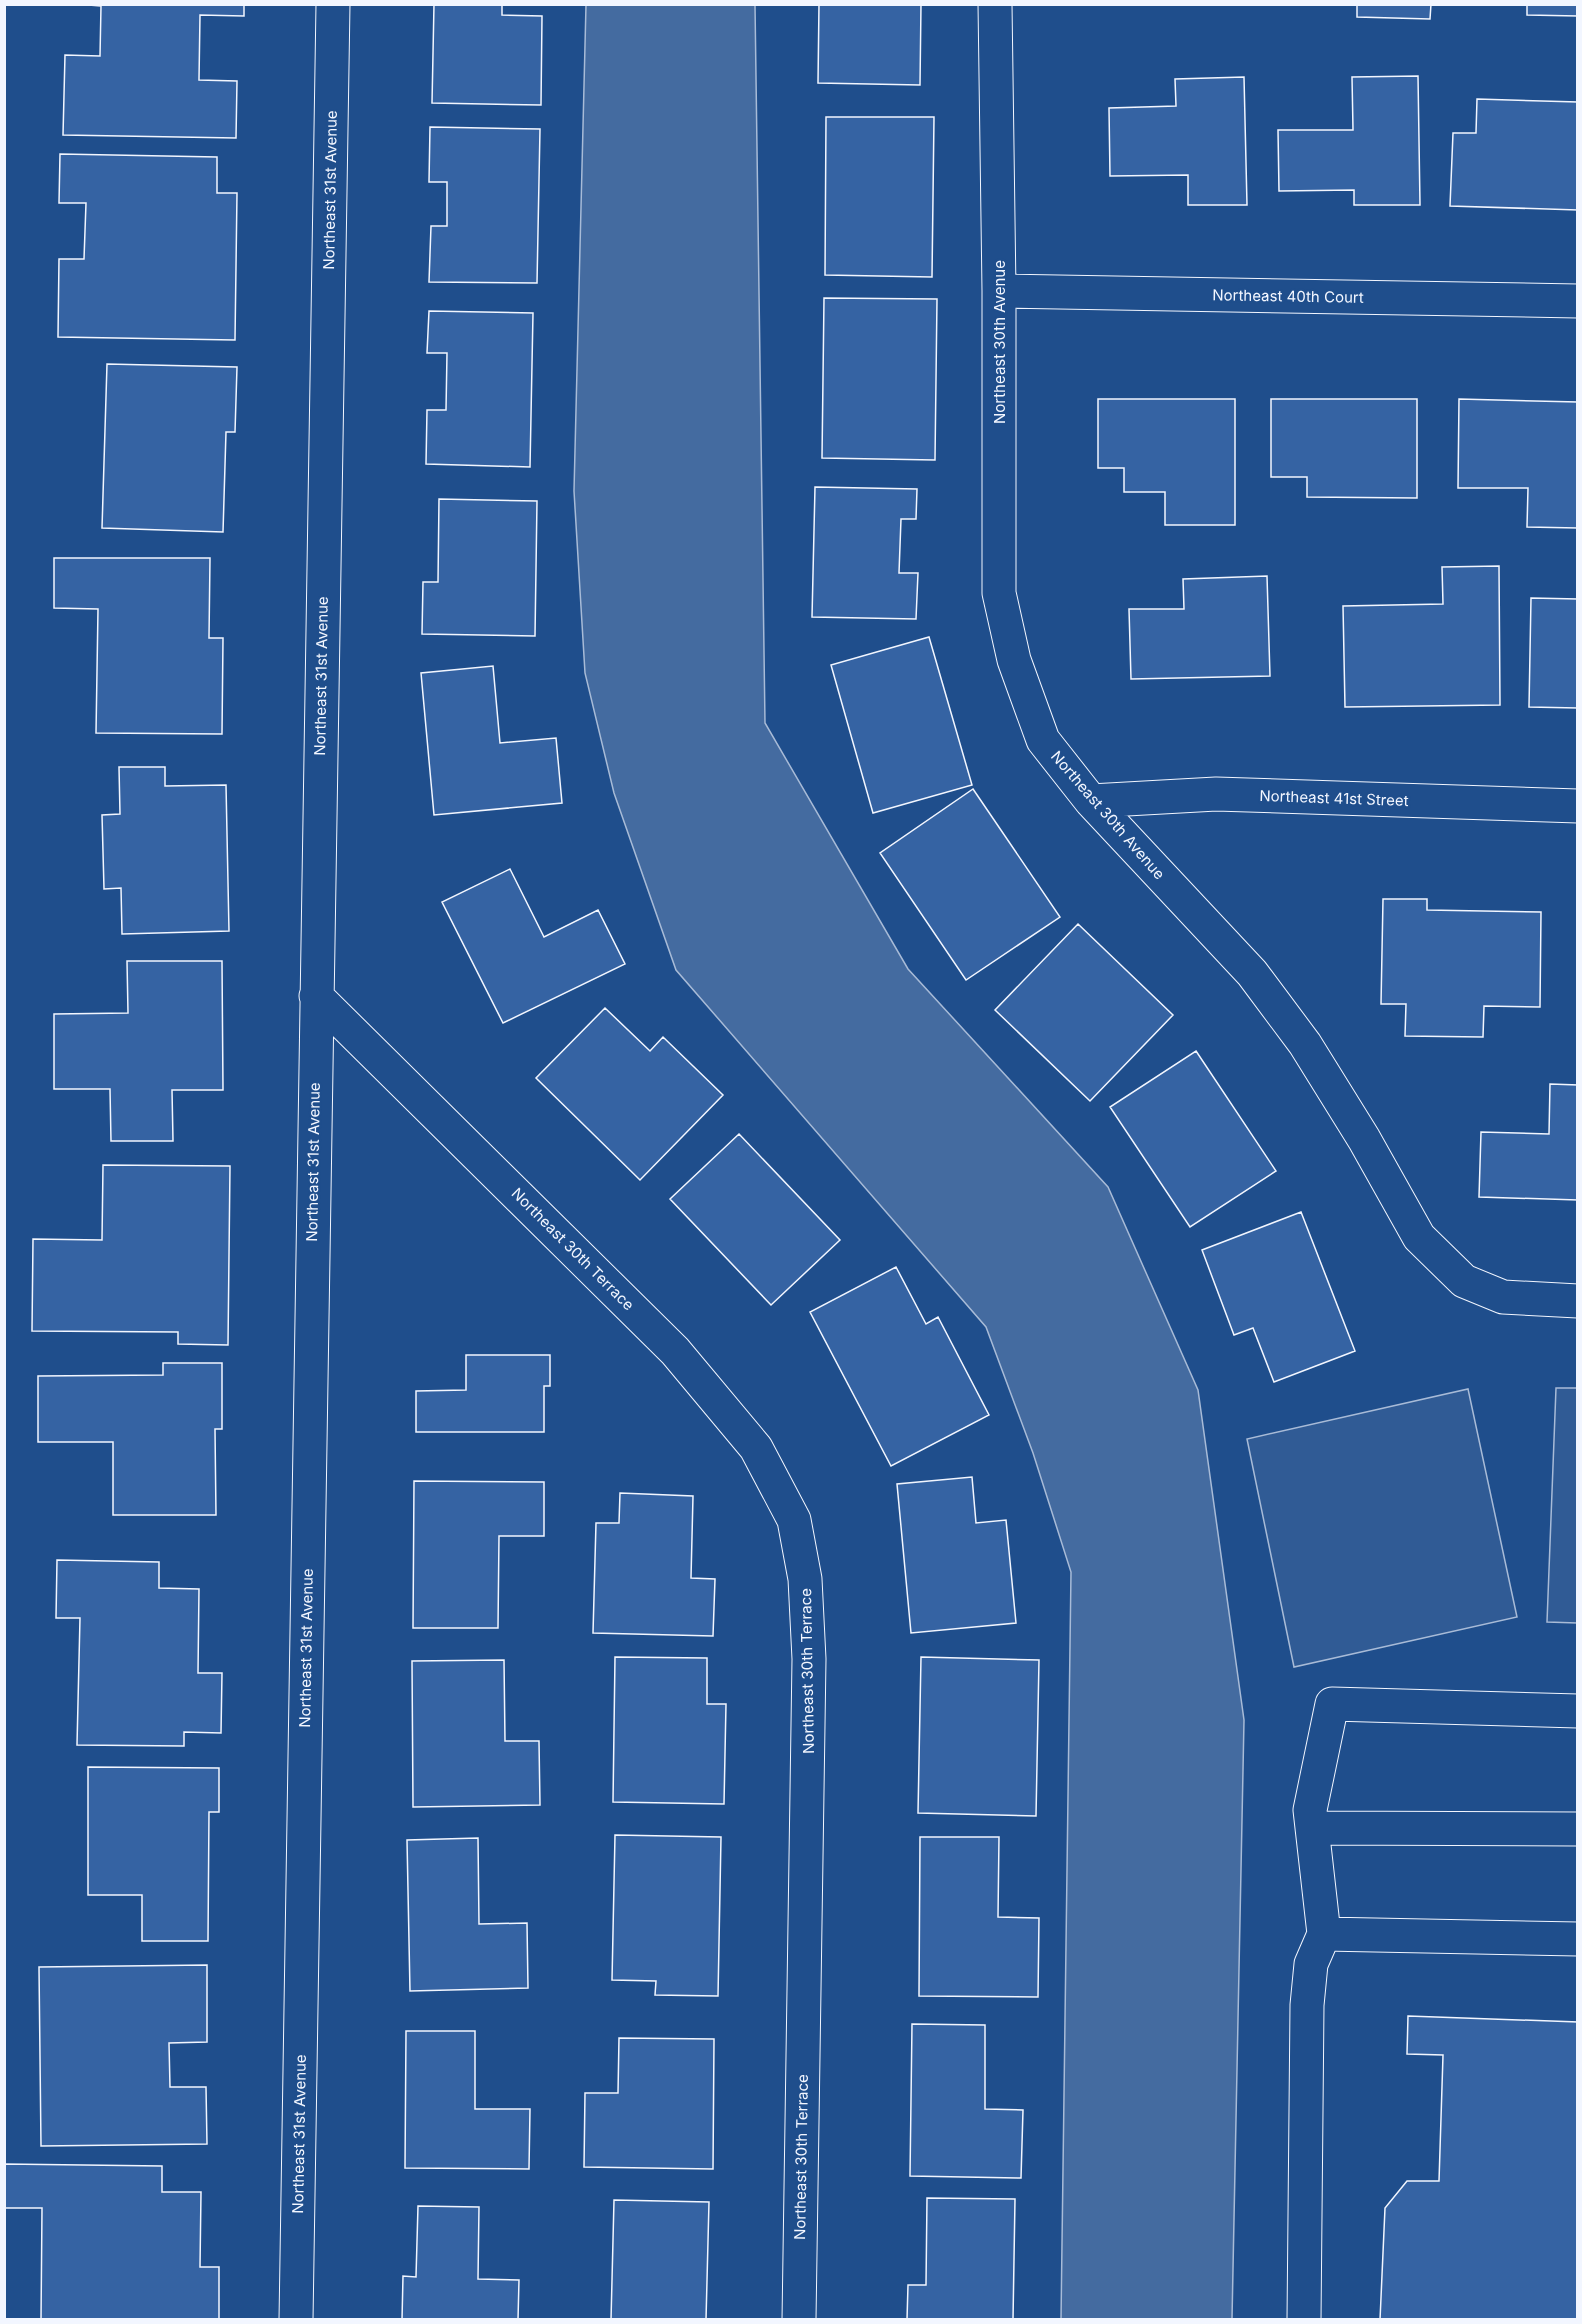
<svg xmlns="http://www.w3.org/2000/svg" width="1582" height="2324" viewBox="0 0 1582 2324" font-family="Inter,sans-serif">
	<style>
		.built { fill: #305b95; stroke: #a8bbd7; stroke-width: 1.5 }
		.water { fill: #446ba0; stroke: #a8bbd7; stroke-width: 1.5 }
		.building { fill: #3563a3; stroke: #f2f6ff; stroke-width: 1.5 }
		.lines { fill: none; stroke-linecap: round; stroke-linejoin: round }
		.minor-casing { stroke: #f2f6ff; stroke-width: 35 }
		.minor { stroke: #1f4e8c; stroke-width: 33 }
		.labels { text-anchor: middle; dominant-baseline: central; stroke-width: 4.5; stroke-linejoin: round; paint-order: stroke }
		.street-label { font-size: 15px; fill: #f2f6ff; stroke: #1f4e8c }
	</style>
	<rect width="100%" height="100%" fill="#1f4e8c"/>
	<path class="built" d="M1556,1388H1577V1623L1547,1622Z
		M1468,1389L1517,1617L1294,1667L1247,1439Z"/>
	<path class="water" d="M586,5H755L765,723L908,969L1108,1187L1198,1390L1244,1720L1232,2319H1061L1071,1572L1033,1453L986,1327L676,970L614,793L585,673L574,491Z"/>
	<path class="building" d="M76,4H244V16L200,15L199,80L237,81L236,138L63,135L65,55L100,56L101,6Z
		M434,4H502V15L542,16L541,105L432,103Z
		M819,4H921L920,85L818,83Z
		M1357,4H1431L1430,19L1357,17Z
		M1527,4H1578V16L1527,15Z
		M1418,76L1420,205H1354V190L1279,191L1278,130H1353L1352,77Z
		M1244,77L1247,205H1188V175L1110,176L1109,108L1176,106L1175,79Z
		M1477,99L1578,102V210L1450,206L1453,133H1476Z
		M826,117H934L932,277L825,275Z
		M430,127L540,129L537,283L429,282L431,226H447V182H429Z
		M60,154L217,157V193H237L235,340L58,337L59,259H84L86,203H59Z
		M824,298L937,299L935,460L822,458Z
		M429,311L533,313L530,467L426,464L427,410H446L447,353H427Z
		M107,364L237,367L235,432H226L223,532L102,528Z
		M1098,399H1235V525H1165V492H1124V468H1098Z
		M1271,399H1417V498L1307,497V477H1271Z
		M1459,399L1578,402V528L1527,527L1528,488H1458Z
		M815,487L917,489L916,519H901L899,573H918L916,619L812,617Z
		M439,499L537,501L535,636L422,634L423,582H438Z
		M54,558H210L209,638H223L222,734L96,733L98,609L54,608Z
		M1499,566L1500,705L1345,707L1343,606L1443,604L1442,567Z
		M1267,576L1270,676L1131,679L1129,609H1184L1183,579Z
		M1531,598L1578,599V708L1529,707Z
		M929,637L972,785L873,813L831,665Z
		M493,666L500,743L556,738L562,803L434,815L421,673Z
		M119,767H165V786L226,785L229,931L122,934L121,888L104,889L102,815L120,814Z
		M973,789L1060,917L966,980L880,853Z
		M510,869L544,937L598,910L625,964L503,1023L442,902Z
		M1383,899H1427V910L1541,912L1540,1007L1484,1006L1483,1037L1405,1036L1406,1004H1381Z
		M1078,924L1173,1015L1090,1101L995,1010Z
		M127,961H222L223,1090H172L173,1141H111L110,1089H54V1014L128,1013Z
		M605,1008L650,1051L663,1037L723,1095L640,1180L536,1078Z
		M1196,1051L1276,1171L1190,1227L1110,1107Z
		M1550,1084L1578,1085V1200L1479,1197L1481,1132L1549,1134Z
		M739,1134L840,1240L771,1305L670,1199Z
		M103,1165L230,1166L228,1345L178,1344V1332L32,1331L33,1239L102,1240Z
		M1301,1212L1355,1351L1274,1382L1253,1328L1234,1335L1202,1250Z
		M896,1267L926,1324L938,1317L989,1415L891,1466L810,1312Z
		M466,1355H550V1386H544V1432H416V1391L466,1390Z
		M163,1363H222V1429H215L216,1515H113V1442H38V1376L163,1375Z
		M972,1477L976,1523L1006,1520L1016,1623L911,1633L897,1484Z
		M414,1481L544,1482V1536H499L498,1628H413Z
		M620,1493L693,1496L691,1578L715,1579L713,1636L593,1633L596,1523H619Z
		M57,1560L159,1562V1588L199,1589L198,1673H222L221,1733L184,1732V1746L77,1745L80,1618H56Z
		M615,1657L707,1658V1704H726L724,1804L613,1802Z
		M921,1657L1039,1660L1036,1816L918,1813Z
		M504,1660L505,1741H539L540,1805L413,1807L412,1661Z
		M88,1767L219,1768V1812H209L208,1941H142V1895H88Z
		M615,1835L721,1837L718,1996L655,1995L656,1981L612,1980Z
		M920,1837H999L998,1917L1039,1918L1038,1997L919,1996Z
		M478,1838L479,1924L527,1923L528,1988L410,1991L407,1840Z
		M207,1965V2042L169,2043L170,2087H206L207,2144L41,2146L39,1967Z
		M1408,2016L1578,2022V2320H1380L1385,2208L1407,2181H1439L1443,2055L1407,2054Z
		M912,2024L985,2025V2109L1023,2110L1021,2178L910,2176Z
		M406,2031H475V2109H530L529,2169L405,2168Z
		M619,2038L714,2039L713,2169L584,2167L585,2093H618Z
		M4,2164L162,2166V2192H201L200,2267H219V2320H41L42,2208H4Z
		M927,2198L1015,2199L1013,2320H907L908,2285H926Z
		M614,2200L709,2202L706,2320H611Z
		M418,2206L479,2207L478,2279L519,2280L518,2320H402L403,2276L416,2277Z"/>
	<g class="lines">
		<g class="minor-casing">
			<path id="minor" d="M995,4L999,291V593L1014,660L1043,740L1091,801L1252,973L1305,1044L1364,1139L1419,1237L1464,1281L1503,1297L1578,1301
				M999,291L1578,301
				M1091,801L1216,794L1578,806
				M316,996L675,1351L756,1448L794,1520L805,1579L809,1659L799,2320
				M1312,1828L1578,1829
				M1324,1934L1578,1939
				M296,2320L333,4
				M1304,2320L1307,2005L1311,1964L1324,1934L1310,1810L1332,1704L1578,1711"/>
		</g>
		<use href="#minor" class="minor"/>
	</g>
	<g class="labels">
		<g class="street-label">
			<text transform="translate(330 190) rotate(-89)">Northeast 31st Avenue</text>
			<text transform="translate(1288 296) rotate(1)">Northeast 40th Court</text>
			<text transform="translate(999 342) rotate(-90)">Northeast 30th Avenue</text>
			<text transform="translate(321 676) rotate(-89)">Northeast 31st Avenue</text>
			<text transform="translate(1334 798) rotate(2)">Northeast 41st Street</text>
			<text transform="translate(1108 815) rotate(49)">Northeast 30th Avenue</text>
			<text transform="translate(313 1162) rotate(-89)">Northeast 31st Avenue</text>
			<text transform="translate(573 1249) rotate(45)">Northeast 30th Terrace</text>
			<text transform="translate(306 1648) rotate(-89)">Northeast 31st Avenue</text>
			<text transform="translate(807 1671) rotate(-91)">Northeast 30th Terrace</text>
			<text transform="translate(299 2134) rotate(-89)">Northeast 31st Avenue</text>
			<text transform="translate(801 2157) rotate(-89)">Northeast 30th Terrace</text>
		</g>
	</g>
	<rect width="1582" height="2324" fill="none" stroke="#f2f6ff" stroke-width="12"/>
</svg>
